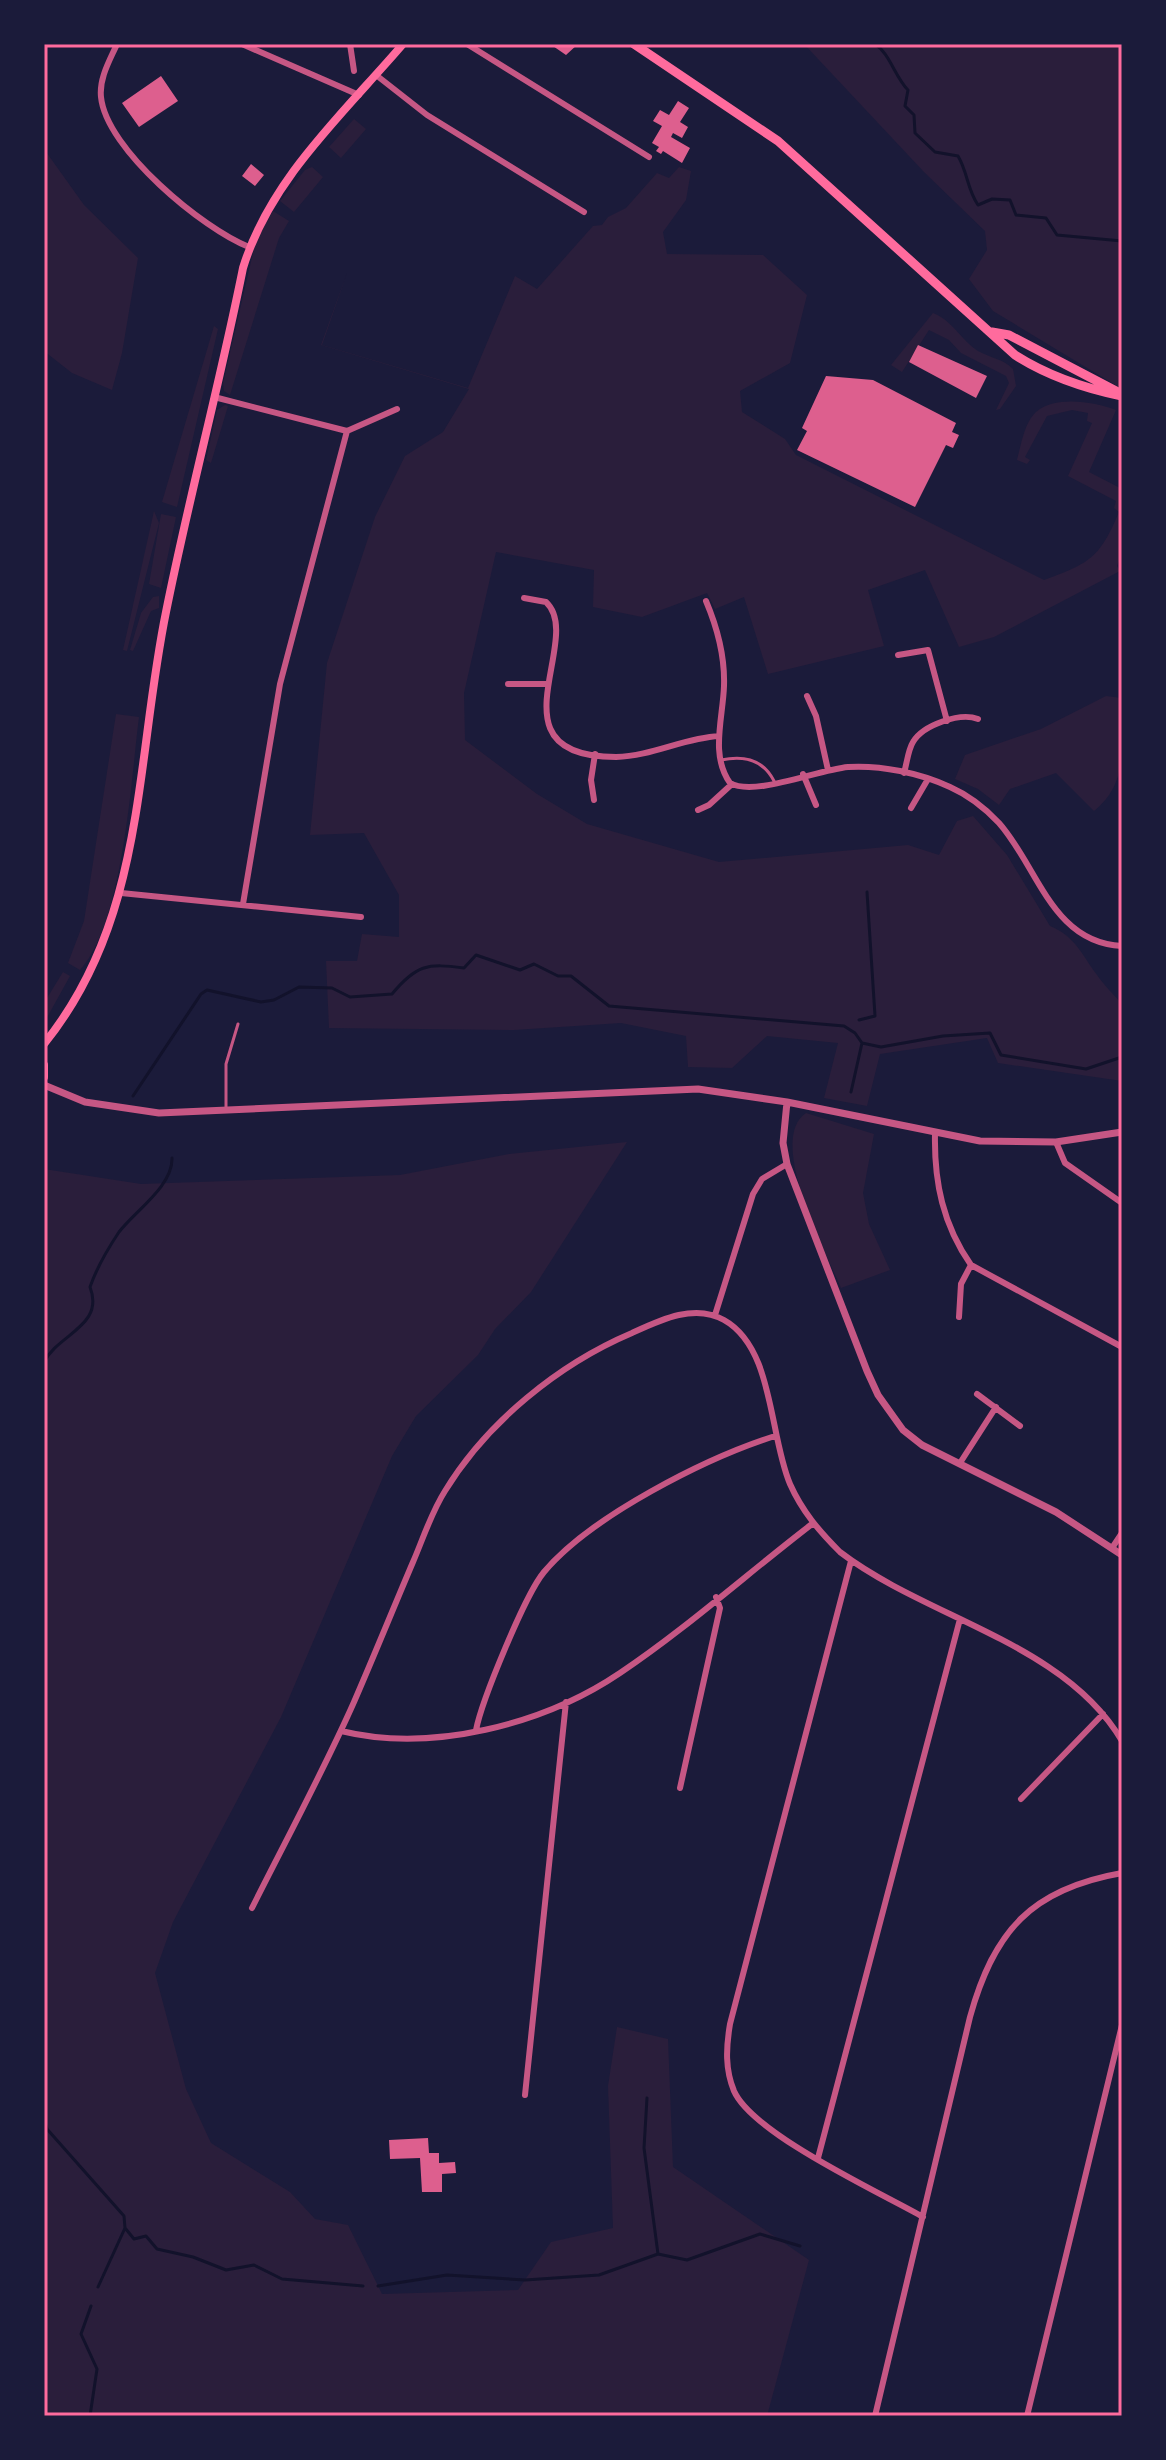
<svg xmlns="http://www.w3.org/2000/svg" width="1166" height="2460" viewBox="0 0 1166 2460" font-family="Poppins,sans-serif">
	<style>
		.green { fill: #2a1e3b }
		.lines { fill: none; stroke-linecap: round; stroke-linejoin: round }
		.stream { stroke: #12122b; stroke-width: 3 }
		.building { fill: #dd5f8e }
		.service { stroke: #c65784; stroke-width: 3 }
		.minor { stroke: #c65784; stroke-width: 6 }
		.tertiary { stroke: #c65784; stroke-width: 7 }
		.secondary { stroke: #ff6b9d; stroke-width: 8 }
		.trunk { stroke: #ff6b9d; stroke-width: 9 }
		.neatline { fill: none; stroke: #ff6b9d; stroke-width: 3 }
	</style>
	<rect width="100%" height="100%" fill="#1b1b3a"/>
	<path class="green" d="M804,44H1122V389L993,311L969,279L987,250L985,231L924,172Z
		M354,119L366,129L341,158L329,147Z
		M44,149L84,205L138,258L122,353L112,390L72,373L44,351Z
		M312,167L323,177L294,212L280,201L305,170Z
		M679,167L691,171L686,200L663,232L667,254L763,255L807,295L790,363L740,391L742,412L785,439L796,455L1044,580C1091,563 1100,557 1119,512L1114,508L1116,501L1068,476L1092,423L1087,421L1088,413L1072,410L1047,416L1025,457L1030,460L1027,464L1017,460C1021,446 1024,423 1036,412C1056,395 1094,402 1116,410L1089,472L1122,489V551L1117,566L1120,571L994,637L959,647L925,570L868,590L884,646L768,674L744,597L715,609L707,593L642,617L593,607L594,570L496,552L464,693L465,740L537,794L587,824L719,862L908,845L939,855L957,821L973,816L1007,855L1050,926C1075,936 1082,955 1097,975C1104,985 1114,995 1122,1004V1081L998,1063L987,1038L880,1054L867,1106L824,1098L838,1043L767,1036L732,1068L688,1067L686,1036L621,1023L514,1030L329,1028L326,961H357L362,934L399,937V895L364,833L310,835L327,663L375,517L405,456L443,432L469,389L321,345L347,273L322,345L468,388L515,276L537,289L593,226L602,225L608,217L626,208L657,173L669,178Z
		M273,211L289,221L279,238L230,395L224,391L223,383L256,240Z
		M933,313C952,320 961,340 978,351C990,358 1004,359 1013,369L1016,386L1000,409L996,410L1009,383L1006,376L961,353L949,340L929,330L902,372L891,365Z
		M214,326L218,329L177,507L162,502Z
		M225,405L228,406L211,463L206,460L217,410Z
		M154,511L159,523L127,651L123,650Z
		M161,514L176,517L161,588L149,584Z
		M159,596V608L151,611L133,651L130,650L141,613L153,597Z
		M1106,696L1122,698C1122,739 1130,783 1094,811L1056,773L1010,789L999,805L978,789L955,779L965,755L1041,729Z
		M116,714L139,717C131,780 123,924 80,970L68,963L84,921Z
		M63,972L70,976L44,1023V1003Z
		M806,1113L874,1134L863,1193L869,1224L890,1270L841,1288C826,1252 766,1140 806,1113Z
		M627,1142L531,1292L495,1329L478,1355L416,1416L392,1456L281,1717L173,1922L155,1973L186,2089L211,2143L290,2192L315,2219L348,2225L382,2294L518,2290L551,2242L613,2228L608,2086L617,2027L668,2039L673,2167L809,2260L767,2416H44V1169L141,1184L400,1175L509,1154Z"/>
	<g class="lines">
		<path class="stream" d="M875,44C890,54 895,77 908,90L905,106L914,115L915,133L935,152L958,156C968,173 967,189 978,205L992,199L1010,200L1016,215L1046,218L1057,235L1122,241
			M859,1020L875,1016L867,892
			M851,1092L862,1043
			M133,1096L201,994L207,990L261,1002L274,1000L299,987L332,988L350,997L392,994C416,965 427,963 464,968L476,955L520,970L534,964L558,976H571L609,1006L844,1026L855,1033L862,1043L881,1047L943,1036L990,1033L1001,1055L1086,1069L1122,1057
			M44,1362C58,1334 105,1326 90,1287C97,1267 107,1250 119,1232C135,1211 173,1186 172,1158
			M647,2098L644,2148L658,2254
			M44,2119L47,2129L124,2216L125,2228L98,2287
			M125,2228L134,2239L146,2236L157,2249L193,2257L226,2270L254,2265L282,2279L363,2286
			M378,2286L447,2275L525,2280L599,2275L658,2254L687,2260L760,2234L800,2246
			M90,2416L97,2369L81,2334L91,2306"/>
	</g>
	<path class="building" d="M550,44H578L566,55Z
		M161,76L178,101L139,127L122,103Z
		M678,101L689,108L680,122L688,127L682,138L673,133L671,137L690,148L682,163L663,151L661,154L656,151L659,147L652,143L662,126L653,121L660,110L669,115Z
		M251,164L264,175L255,186L242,176Z
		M918,345L987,376L976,398L909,362Z
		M826,376L873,380L956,423L952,432L959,435L953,448L946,445L915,507L797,450L807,431L802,428Z
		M428,2138L429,2153H439V2163L455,2162L456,2173L442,2174V2192H422L420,2158L390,2159L389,2140Z"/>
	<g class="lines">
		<path class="service" d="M721,760C744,755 763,759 774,781
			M226,1110V1064L238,1024"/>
		<path class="minor" d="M117,44C110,60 99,78 101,97C106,149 203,229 249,247
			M242,44L359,95
			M350,44L354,71
			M467,44L649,157
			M376,75L427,115L584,212
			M214,397L347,431L397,409
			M524,598L546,602C586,639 486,757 616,757C652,756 684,738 719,736
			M706,601C717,627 725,657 724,686C723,718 710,755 730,783C754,797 817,770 848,767C881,765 920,773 950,787C968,795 985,808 999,823C1038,867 1052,943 1122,946
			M898,655L928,650L947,721
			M508,684H547
			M807,696L816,716L828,770
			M904,773C907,763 908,750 913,742C923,725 960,712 978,719
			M803,774L816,805
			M594,800L591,780L595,754
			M911,808L928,779
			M698,810L709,805L732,784
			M121,893L361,917
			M243,904L280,684L347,431
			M935,1134C934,1182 943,1225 971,1265L961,1284L959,1317
			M1056,1142L1065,1163L1122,1203
			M971,1265L1122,1347
			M715,1315L753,1194L762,1179L787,1164
			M977,1394L1020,1426
			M960,1463L996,1407
			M1112,1548L1122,1533
			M851,1561L730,2024C726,2048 725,2069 734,2091C753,2134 879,2192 923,2217
			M476,1730C482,1700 525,1595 544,1572C591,1516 706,1458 775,1436
			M341,1731C431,1753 543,1725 620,1673C687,1628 748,1573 812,1524
			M680,1788L720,1608L716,1597
			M1021,1799L1103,1714
			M252,1908C286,1840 323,1772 354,1702C374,1656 393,1609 413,1562C423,1539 431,1513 445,1491C487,1422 559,1364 632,1333C660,1320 695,1303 724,1320C774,1348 769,1435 790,1484C802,1511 819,1531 840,1552C926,1618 1065,1643 1122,1741
			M525,2095L566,1702
			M818,2158L960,1619
			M875,2416L970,2017C994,1931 1031,1889 1122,1873
			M1027,2416L1122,2025"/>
		<path class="tertiary" d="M44,1085L85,1102L159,1113L698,1089L787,1102L980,1141L1056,1142L1122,1132
			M787,1102L783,1143L787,1164L867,1371L878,1395L903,1430L922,1445L1056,1512L1122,1555"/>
		<path class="secondary" d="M44,1044C146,918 135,763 166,612C189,497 220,383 243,268C270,179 344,113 403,44
			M44,1065V1077"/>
		<path class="trunk" d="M634,44L778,141L1015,355C1048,376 1083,388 1122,396
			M992,332L1009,335L1118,392"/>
	</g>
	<rect width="1166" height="2460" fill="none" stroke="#1b1b3a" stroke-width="92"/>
	<rect x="46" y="46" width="1074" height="2368" class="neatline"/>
</svg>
